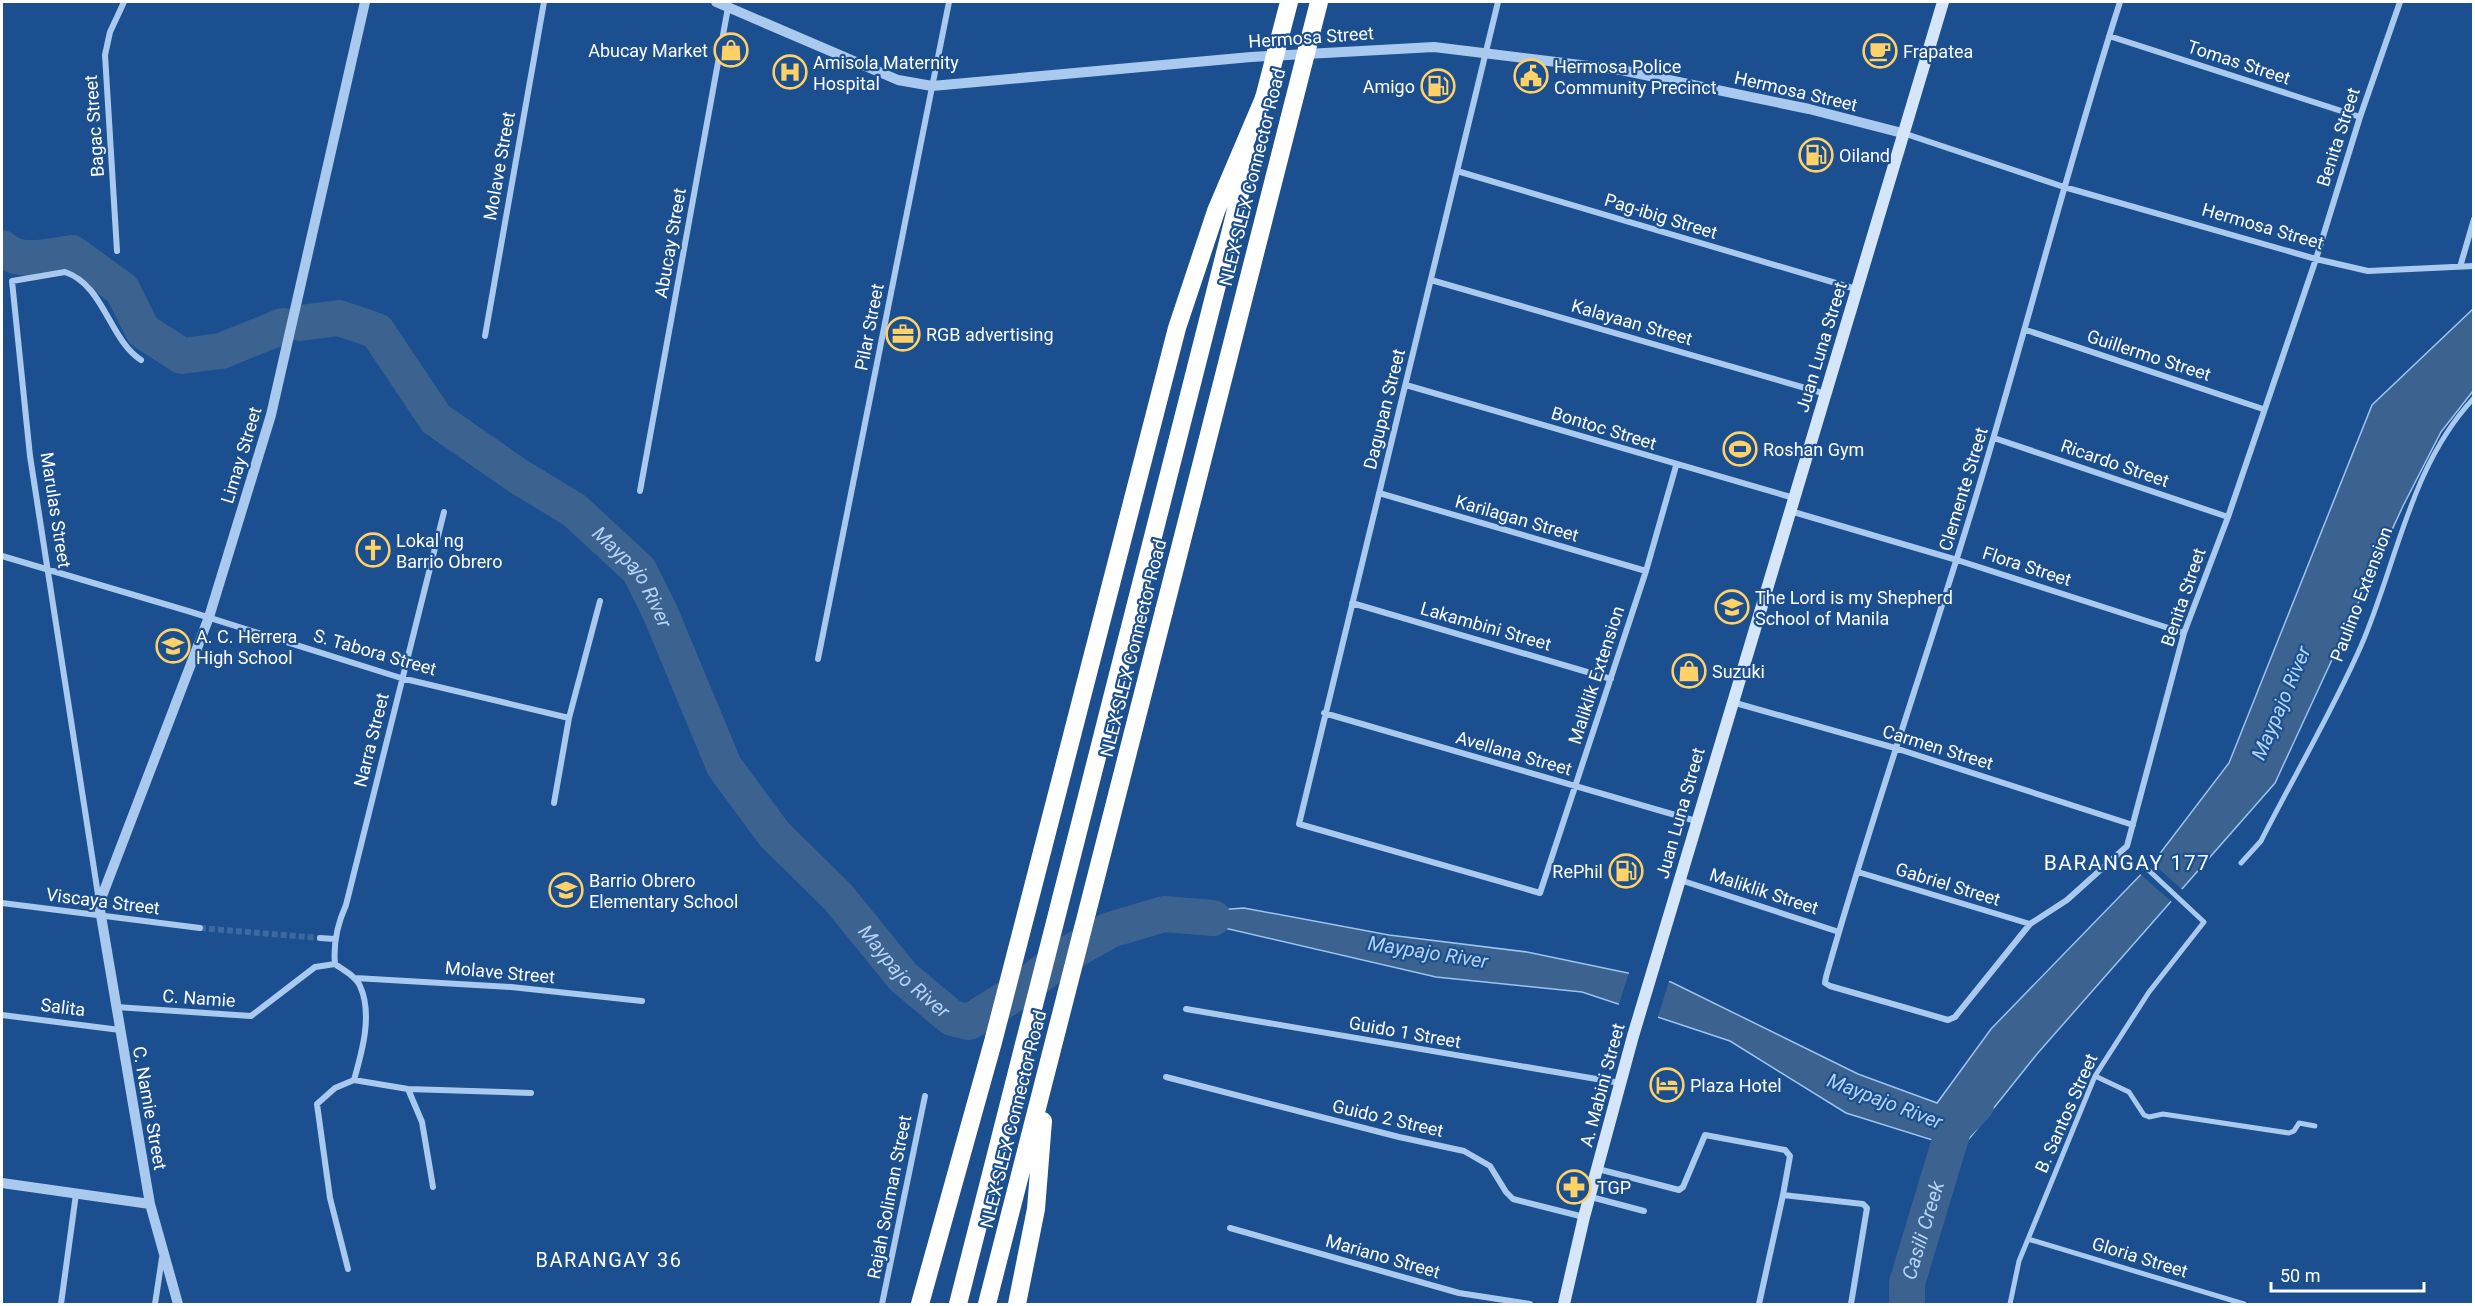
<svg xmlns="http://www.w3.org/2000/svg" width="2475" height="1306" viewBox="0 0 2475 1306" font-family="Roboto,sans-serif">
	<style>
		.water { fill: #3c6290; stroke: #9cc4f0; stroke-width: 1.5 }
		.pier { fill: #1b4f8f }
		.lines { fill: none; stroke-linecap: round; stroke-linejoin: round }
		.river { stroke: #3c6290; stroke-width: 36 }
		.minor-tunnel { stroke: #3d69a0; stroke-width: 6; stroke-dasharray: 6 3; stroke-linecap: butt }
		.pedestrian { stroke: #a9c9ee; stroke-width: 5 }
		.minor { stroke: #a9c9ee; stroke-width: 6 }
		.tertiary { stroke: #a9c9ee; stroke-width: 10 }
		.secondary { stroke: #d6e6fa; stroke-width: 12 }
		.motorway { stroke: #fff; stroke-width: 18 }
		.motorway-bridge { stroke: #fff; stroke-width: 18 }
		.labels { text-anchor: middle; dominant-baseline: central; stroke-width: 4.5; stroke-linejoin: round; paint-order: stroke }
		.street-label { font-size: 18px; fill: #fff; stroke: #1b4f8f }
		.poi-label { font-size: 18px; fill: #fff; stroke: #1b4f8f; text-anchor: start }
		.water-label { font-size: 20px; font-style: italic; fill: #b5d3f5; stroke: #1b4f8f }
		.neighbourhood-label { font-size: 20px; letter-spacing: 1.5px; fill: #fff; stroke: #1b4f8f }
		.quarter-label { font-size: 21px; letter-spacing: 1.5px; fill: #fff; stroke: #1b4f8f }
	</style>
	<rect width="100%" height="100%" fill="#1b4f8f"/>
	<path class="water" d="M2473,309V391L2441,432L2403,506L2275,783L2037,1054L1961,1149L1846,1113L1730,1041L1582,992L1436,977L1164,914L1244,908L1389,935L1527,952L1671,982L1858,1074L1937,1103L1991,1029L2155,860L2229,763L2372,405Z"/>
	<path class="pier" d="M2150,861L2185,892L2174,904L2139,873Z
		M1630,970L1670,978L1657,1020L1618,1007Z"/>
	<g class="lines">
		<g class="river">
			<path d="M2,248C20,265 49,256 72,253L122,289L143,331L182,356L221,351L283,326"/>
			<path id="s1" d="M300,323L339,318L377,331L436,419L518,476L574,510L639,570L660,612L724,766L774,834L838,897L903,977L952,1018L969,1022L1022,989L1064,956L1110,930L1164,914L1213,918"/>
			<path id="s2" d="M1907,1304V1283L1954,1127L1976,1105"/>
		</g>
		<path class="minor-tunnel" d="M200,928L320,938"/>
		<path class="pedestrian" d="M2241,863L2261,841C2294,776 2332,712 2361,646C2397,563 2410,466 2474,398
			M2095,1076L2129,1092L2144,1115L2149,1117L2163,1114L2289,1133L2294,1131L2299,1123L2315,1126
			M2028,1239L2244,1304
			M2010,1304L2019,1261L2095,1076L2149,992L2204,922L2143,865"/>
		<path class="minor" d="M1498,2L1299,824L1540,893L1646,571L1676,466
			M2120,2C2067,167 2025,336 1974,503C1926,661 1871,817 1826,977L1825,983L1830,986L1948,1020L1955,1017L2030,924L2067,900L2127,846L2184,633L2228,517L2316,259L2360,117L2400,2
			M2109,36L2360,117
			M1903,133L2064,187L2316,259L2368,271L2474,266
			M1457,171L1856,289
			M117,251L105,55L110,32L124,2
			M2460,267L2474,219
			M1431,280L1826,394
			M2026,330L2263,409
			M485,336L544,2
			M1406,385L1794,498
			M1994,438L2228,517
			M640,491L729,2
			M1379,493L1646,571
			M1790,511L1957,560L2184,633
			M2,556L188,611L401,678L569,718
			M1352,603L1611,679
			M818,659L949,2
			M1732,702L1895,748L2133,825
			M1324,713L1696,821
			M554,803L569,718L600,601
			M1858,872L2030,924
			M1680,880L1839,932
			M99,901L30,456L12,281L65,272C104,285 109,339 141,360
			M2,903L200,928
			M320,938L335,939
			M355,978L511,987L642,1001
			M116,1007L251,1016L315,967L335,964
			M1186,1009L1620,1083
			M2,1015L120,1030
			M1166,1077L1399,1137L1464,1151L1490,1166L1506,1192L1513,1199L1584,1217
			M354,1080C362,1052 373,1014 360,986C356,976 343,970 335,964C333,943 337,925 346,905L444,512
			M408,1089L422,1122L433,1187
			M1598,1169L1679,1190L1683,1187L1705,1135L1785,1150L1790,1156L1783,1195L1863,1204L1867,1208L1851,1304
			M1591,1197L1644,1211
			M1230,1228L1459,1293L1530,1304
			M348,1269L330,1198L317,1104L335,1088L354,1080L408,1089L531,1093
			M61,1304L76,1194
			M155,1304L162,1258
			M882,1304L925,1096
			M1759,1304L1783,1195"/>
		<path class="tertiary" d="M716,2L898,80L932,86L1251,57L1434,47L1621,70L1809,109L1902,133
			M2,1183L150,1204
			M178,1304L150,1204L99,904L209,617L271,415L365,2"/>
		<path class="secondary" d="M1564,1304L1584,1217L1633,1036L1943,2"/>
		<path class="motorway" d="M920,1304L993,1042L1177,328L1216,211L1264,98
			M958,1304L1250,155
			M987,1304L1164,611
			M1017,1304L1036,1209L1043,1121"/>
		<path class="motorway-bridge" d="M1264,98L1289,2
			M1164,611L1319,2"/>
	</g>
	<defs>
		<g id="shop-ring" transform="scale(1.725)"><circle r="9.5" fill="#1b4f8f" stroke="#ffd166" stroke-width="1.5"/><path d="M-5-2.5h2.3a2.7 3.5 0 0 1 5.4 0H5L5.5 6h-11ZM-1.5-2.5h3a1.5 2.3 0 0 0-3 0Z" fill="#ffd166"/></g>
		<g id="cafe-ring" transform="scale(1.725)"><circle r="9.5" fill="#1b4f8f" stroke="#ffd166" stroke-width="1.5"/><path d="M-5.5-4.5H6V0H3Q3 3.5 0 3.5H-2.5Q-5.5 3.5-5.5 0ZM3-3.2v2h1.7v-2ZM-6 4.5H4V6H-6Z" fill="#ffd166"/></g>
		<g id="hospital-ring" transform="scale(1.725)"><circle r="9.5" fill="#1b4f8f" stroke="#ffd166" stroke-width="1.5"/><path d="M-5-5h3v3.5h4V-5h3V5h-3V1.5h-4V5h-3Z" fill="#ffd166"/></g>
		<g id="civic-ring" transform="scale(1.725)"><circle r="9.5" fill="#1b4f8f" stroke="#ffd166" stroke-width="1.5"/><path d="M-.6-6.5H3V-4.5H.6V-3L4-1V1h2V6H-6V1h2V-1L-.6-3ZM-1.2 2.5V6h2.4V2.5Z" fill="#ffd166"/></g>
		<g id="fuel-ring" transform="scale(1.725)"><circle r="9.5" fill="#1b4f8f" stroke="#ffd166" stroke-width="1.5"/><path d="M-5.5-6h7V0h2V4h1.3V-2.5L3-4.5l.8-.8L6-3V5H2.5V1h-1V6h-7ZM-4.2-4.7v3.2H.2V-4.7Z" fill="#ffd166"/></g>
		<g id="office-ring" transform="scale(1.725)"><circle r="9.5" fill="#1b4f8f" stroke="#ffd166" stroke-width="1.5"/><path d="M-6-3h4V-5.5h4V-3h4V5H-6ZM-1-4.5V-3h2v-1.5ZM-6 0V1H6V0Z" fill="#ffd166"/></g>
		<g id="stadium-ring" transform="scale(1.725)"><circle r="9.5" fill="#1b4f8f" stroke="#ffd166" stroke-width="1.5"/><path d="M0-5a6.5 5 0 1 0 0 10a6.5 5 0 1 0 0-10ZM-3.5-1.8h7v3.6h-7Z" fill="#ffd166"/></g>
		<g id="church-ring" transform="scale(1.725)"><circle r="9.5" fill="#1b4f8f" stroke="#ffd166" stroke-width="1.5"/><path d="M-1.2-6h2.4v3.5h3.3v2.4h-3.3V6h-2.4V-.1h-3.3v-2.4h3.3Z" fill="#ffd166"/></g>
		<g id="school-ring" transform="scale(1.725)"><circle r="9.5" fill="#1b4f8f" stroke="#ffd166" stroke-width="1.5"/><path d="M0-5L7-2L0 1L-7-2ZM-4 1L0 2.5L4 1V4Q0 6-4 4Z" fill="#ffd166"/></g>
		<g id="hotel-ring" transform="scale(1.725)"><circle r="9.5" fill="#1b4f8f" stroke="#ffd166" stroke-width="1.5"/><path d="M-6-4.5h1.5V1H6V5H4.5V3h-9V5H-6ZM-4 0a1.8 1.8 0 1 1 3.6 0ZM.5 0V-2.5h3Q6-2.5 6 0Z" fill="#ffd166"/></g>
		<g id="pharmacy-ring" transform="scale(1.725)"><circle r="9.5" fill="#1b4f8f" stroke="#ffd166" stroke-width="1.5"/><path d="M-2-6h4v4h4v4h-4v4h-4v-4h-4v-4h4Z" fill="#ffd166"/></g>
	</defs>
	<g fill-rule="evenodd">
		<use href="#shop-ring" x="731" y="50"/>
		<use href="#cafe-ring" x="1880" y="51"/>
		<use href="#hospital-ring" x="790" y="72"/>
		<use href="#civic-ring" x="1531" y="76"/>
		<use href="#fuel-ring" x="1438" y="86"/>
		<use href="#fuel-ring" x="1816" y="155"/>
		<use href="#office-ring" x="903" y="334"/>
		<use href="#stadium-ring" x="1740" y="449"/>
		<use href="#church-ring" x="373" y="550"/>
		<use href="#school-ring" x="1732" y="607"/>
		<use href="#school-ring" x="173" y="646"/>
		<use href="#shop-ring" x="1689" y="671"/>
		<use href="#fuel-ring" x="1626" y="871"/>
		<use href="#school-ring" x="566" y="890"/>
		<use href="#hotel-ring" x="1667" y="1085"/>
		<use href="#pharmacy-ring" x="1574" y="1187"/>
	</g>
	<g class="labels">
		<g class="street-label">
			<text transform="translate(1311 37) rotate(-4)">Hermosa Street</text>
			<text transform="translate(2239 62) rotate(18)">Tomas Street</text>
			<text transform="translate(1796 91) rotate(13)">Hermosa Street</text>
			<text transform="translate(94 126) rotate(-94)">Bagac Street</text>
			<text transform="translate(2338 137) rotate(-72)">Benita Street</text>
			<text transform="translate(499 166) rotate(-80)">Molave Street</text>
			<text transform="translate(1252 177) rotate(-76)">NLEX-SLEX Connector Road</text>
			<text transform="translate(1661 216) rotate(17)">Pag-ibig Street</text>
			<text transform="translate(2263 226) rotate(16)">Hermosa Street</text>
			<text transform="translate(670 243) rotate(-80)">Abucay Street</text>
			<text transform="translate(1632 322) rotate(16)">Kalayaan Street</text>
			<text transform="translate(869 327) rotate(-79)">Pilar Street</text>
			<text transform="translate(1821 347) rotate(-73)">Juan Luna Street</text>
			<text transform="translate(2149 355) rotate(18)">Guillermo Street</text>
			<text transform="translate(1384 409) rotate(-76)">Dagupan Street</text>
			<text transform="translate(1604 428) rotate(17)">Bontoc Street</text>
			<text transform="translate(241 455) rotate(-73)">Limay Street</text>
			<text transform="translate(2115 463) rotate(19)">Ricardo Street</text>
			<text transform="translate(1963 489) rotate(-73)">Clemente Street</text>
			<text transform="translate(56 510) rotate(81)">Marulas Street</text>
			<text transform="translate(1517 518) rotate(16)">Karilagan Street</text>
			<text transform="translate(2027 566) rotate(18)">Flora Street</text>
			<text transform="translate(2361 594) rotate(-69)">Paulino Extension</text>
			<text transform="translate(2183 597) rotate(-71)">Benita Street</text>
			<text transform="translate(1486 626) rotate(16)">Lakambini Street</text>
			<text transform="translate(1133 648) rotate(-76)">NLEX-SLEX Connector Road</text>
			<text transform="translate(375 652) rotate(16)">S. Tabora Street</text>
			<text transform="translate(1596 675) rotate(-72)">Maliklik Extension</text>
			<text transform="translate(371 740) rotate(-76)">Narra Street</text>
			<text transform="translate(1938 747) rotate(17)">Carmen Street</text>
			<text transform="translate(1514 753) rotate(16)">Avellana Street</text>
			<text transform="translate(1680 813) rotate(-74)">Juan Luna Street</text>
			<text transform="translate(1948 884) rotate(17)">Gabriel Street</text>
			<text transform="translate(1764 891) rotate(18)">Maliklik Street</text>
			<text transform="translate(103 901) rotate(7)">Viscaya Street</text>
			<text transform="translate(500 972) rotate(5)">Molave Street</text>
			<text transform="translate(199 998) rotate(4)">C. Namie</text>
			<text transform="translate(63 1007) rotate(7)">Salita</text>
			<text transform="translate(1405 1032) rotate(10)">Guido 1 Street</text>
			<text transform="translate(1602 1085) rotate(-75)">A. Mabini Street</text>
			<text transform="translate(150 1108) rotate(80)">C. Namie Street</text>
			<text transform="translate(2066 1113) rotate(-66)">B. Santos Street</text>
			<text transform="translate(1388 1118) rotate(13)">Guido 2 Street</text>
			<text transform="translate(1013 1119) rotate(-76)">NLEX-SLEX Connector Road</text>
			<text transform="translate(889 1197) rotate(-79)">Rajah Soliman Street</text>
			<text transform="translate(1383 1256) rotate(16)">Mariano Street</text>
			<text transform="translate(2140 1257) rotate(17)">Gloria Street</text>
		</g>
		<g class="poi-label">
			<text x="708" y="50" text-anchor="end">Abucay Market</text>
			<text x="1903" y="51">Frapatea</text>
			<text x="813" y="62">Amisola Maternity<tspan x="813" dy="21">Hospital</tspan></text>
			<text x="1554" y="66">Hermosa Police<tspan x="1554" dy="21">Community Precinct</tspan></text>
			<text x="1415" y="86" text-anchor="end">Amigo</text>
			<text x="1839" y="155">Oiland</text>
			<text x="926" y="334">RGB advertising</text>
			<text x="1763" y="449">Roshan Gym</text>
			<text x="396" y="540">Lokal ng<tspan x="396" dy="21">Barrio Obrero</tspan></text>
			<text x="1755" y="597">The Lord is my Shepherd<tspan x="1755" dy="21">School of Manila</tspan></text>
			<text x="196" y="636">A. C. Herrera<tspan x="196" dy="21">High School</tspan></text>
			<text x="1712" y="671">Suzuki</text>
			<text x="1603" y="871" text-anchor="end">RePhil</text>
			<text x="589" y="880">Barrio Obrero<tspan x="589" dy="21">Elementary School</tspan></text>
			<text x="1690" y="1085">Plaza Hotel</text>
			<text x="1597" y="1187">TGP</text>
		</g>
		<g class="water-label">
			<text stroke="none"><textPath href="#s1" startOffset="441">Maypajo River</textPath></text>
			<text transform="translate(2281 703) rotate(-67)">Maypajo River</text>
			<text transform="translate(1428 952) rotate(9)">Maypajo River</text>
			<text stroke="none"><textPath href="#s1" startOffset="927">Maypajo River</textPath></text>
			<text transform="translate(1885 1101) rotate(21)">Maypajo River</text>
			<text stroke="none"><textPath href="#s2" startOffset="76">Casili Creek</textPath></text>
		</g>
		<g class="neighbourhood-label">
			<text x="609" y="1260">BARANGAY 36</text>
		</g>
		<g class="quarter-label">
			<text x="2127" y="863">BARANGAY 177</text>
		</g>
	</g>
	<rect width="2475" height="1306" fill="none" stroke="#ffffff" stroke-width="6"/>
	<path d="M2271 1282v9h153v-9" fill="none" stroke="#ffffff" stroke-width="3"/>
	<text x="2280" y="1282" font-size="18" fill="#ffffff" stroke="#1b4f8f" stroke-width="4.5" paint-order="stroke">50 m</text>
</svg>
